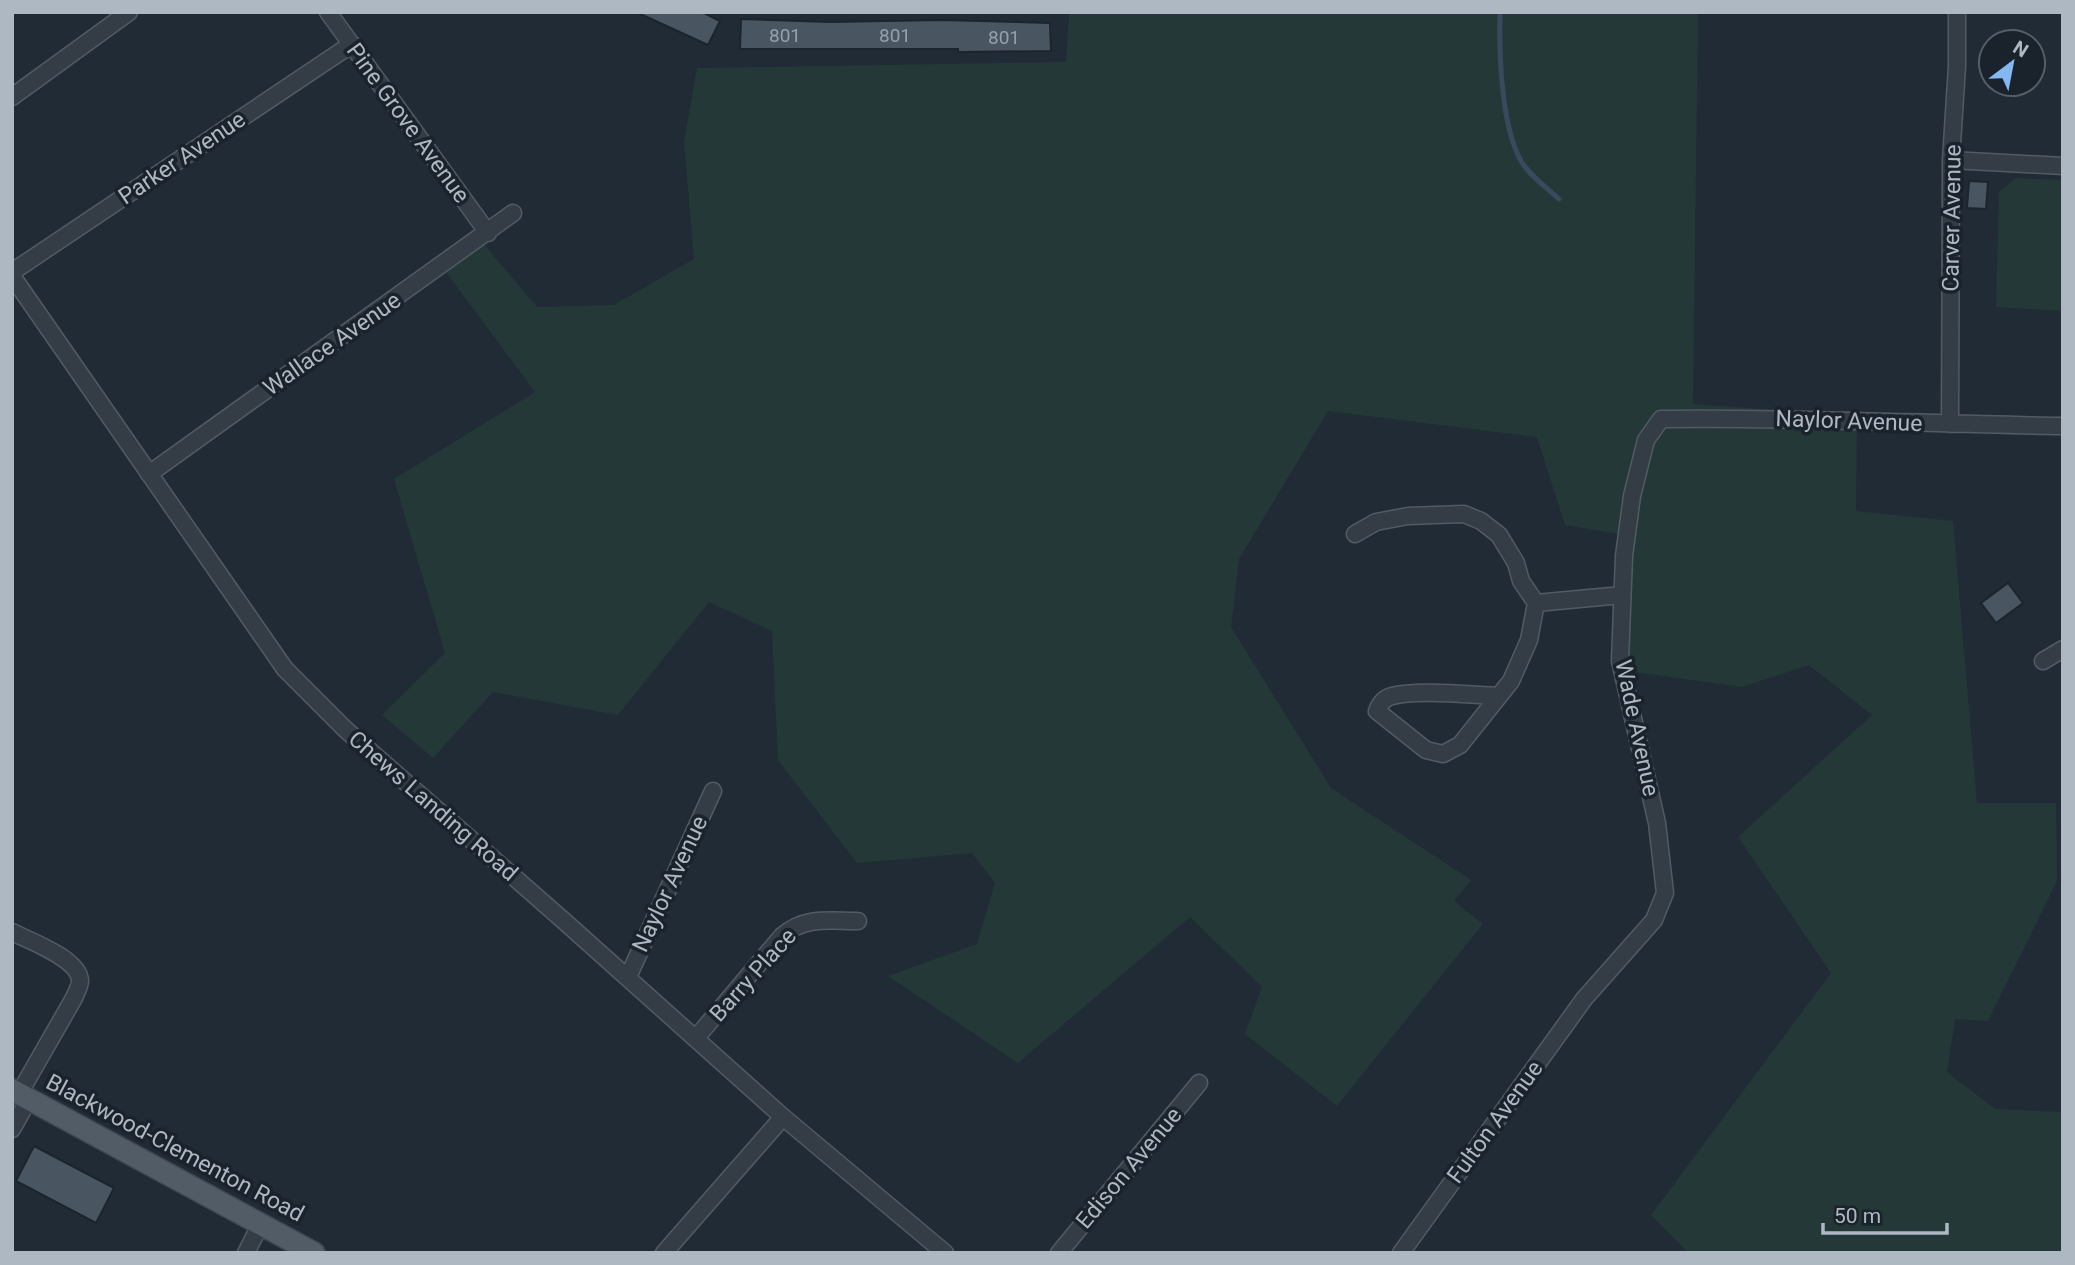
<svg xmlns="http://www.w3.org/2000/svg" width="2075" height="1265" viewBox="0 0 2075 1265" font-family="Roboto,sans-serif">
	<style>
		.green { fill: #243838 }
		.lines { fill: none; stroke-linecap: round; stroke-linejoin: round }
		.stream { stroke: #374a5e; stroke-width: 5 }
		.building { fill: #495662; stroke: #1c242d; stroke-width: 2 }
		.minor-casing { stroke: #525b64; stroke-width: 19 }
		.major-casing { stroke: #3e4650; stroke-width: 24 }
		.minor { stroke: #343d46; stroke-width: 16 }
		.major { stroke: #525c67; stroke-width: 21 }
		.labels { text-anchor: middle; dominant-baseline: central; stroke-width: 7; stroke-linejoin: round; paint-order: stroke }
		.number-label { font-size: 19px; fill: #95a0ab }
		.street-label { font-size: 23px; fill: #aeb8c3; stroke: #1a222b }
	</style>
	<rect width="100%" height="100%" fill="#212b36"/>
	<path class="green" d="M1069,12H1698L1693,404L1857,416L1856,511L1953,521L1977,803H2056L2057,881L1988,1021L1955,1019L1947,1072L1995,1109L2063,1112V1253H1688L1651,1215L1831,973L1738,837L1872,715L1809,665L1742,687L1627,671L1619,534L1565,525L1537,437L1328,411L1239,559L1231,627L1331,788L1471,880L1454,901L1483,924L1337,1106L1245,1034L1262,987L1190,917L1018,1063L888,976L977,944L995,883L972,853L857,863L778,760L772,631L709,602L618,715L493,692L433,758L382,715L445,653L394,479L535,392L443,268L481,241L537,307L614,305L694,259L684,142L697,68L1066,62Z
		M2016,178L2063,180V311L1996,307L1999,192Z"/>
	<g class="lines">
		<path class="stream" d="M1500,12C1499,53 1501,125 1521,161C1530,176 1546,187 1559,199"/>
	</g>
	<path class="building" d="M636,12H702L720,21L708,45Z
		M741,19L830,22L941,20L1050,23L1051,51L958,52V49H740Z
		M1969,181L1988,182L1986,209L1967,208Z
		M2008,583L2023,603L1996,623L1981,603Z
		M34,1146L114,1188L96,1223L16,1181Z"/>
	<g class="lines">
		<g class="minor-casing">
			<path id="minor" d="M328,12L488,233
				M12,97L129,12
				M1951,160L2063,166
				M12,272L352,44
				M12,276L285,669L346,730L564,921L783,1117L945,1253
				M1950,424L1951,160L1957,66V12
				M149,474L513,213
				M1355,534L1376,522L1408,516L1464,514L1481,521L1499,535L1516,563L1521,581L1536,603
				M1536,603L1622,595
				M2043,661L2063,649
				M1499,696C1471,695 1417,689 1392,696C1384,698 1380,703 1377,711L1426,750L1443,754L1460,745L1511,681L1529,640L1536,603
				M12,932C30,941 80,959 80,981C80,986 76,993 74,998L19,1094
				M628,977L713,791
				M696,1038L782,936C805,916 829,921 858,921
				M12,1129L29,1099
				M246,1253L260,1225
				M664,1253L783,1117
				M1059,1253L1199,1083
				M1401,1253L1584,999L1654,920L1665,893L1657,823L1620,661L1624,556L1632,496L1646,440L1661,419C1795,417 1929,424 2063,426"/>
		</g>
		<g class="major-casing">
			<path id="major" d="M12,1090L314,1253"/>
		</g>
		<use href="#minor" class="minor"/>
		<use href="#major" class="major"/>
	</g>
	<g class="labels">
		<g class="number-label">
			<text x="785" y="35">801</text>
			<text x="895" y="35">801</text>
			<text x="1004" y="37">801</text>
		</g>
		<g class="street-label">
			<text transform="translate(408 123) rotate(54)">Pine Grove Avenue</text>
			<text transform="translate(182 158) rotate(-34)">Parker Avenue</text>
			<text transform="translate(1952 218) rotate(-89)">Carver Avenue</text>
			<text transform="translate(332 344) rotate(-35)">Wallace Avenue</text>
			<text transform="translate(1849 421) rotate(2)">Naylor Avenue</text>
			<text transform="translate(1637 728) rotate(78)">Wade Avenue</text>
			<text transform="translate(433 806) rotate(41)">Chews Landing Road</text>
			<text transform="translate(670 884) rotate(-65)">Naylor Avenue</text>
			<text transform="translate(753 975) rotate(-48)">Barry Place</text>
			<text transform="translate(1495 1122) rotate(-54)">Fulton Avenue</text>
			<text transform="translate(175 1148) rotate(28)">Blackwood-Clementon Road</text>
			<text transform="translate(1129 1168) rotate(-50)">Edison Avenue</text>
		</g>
	</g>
	<rect width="2075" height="1265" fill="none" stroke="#aeb8c3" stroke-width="28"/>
	<g transform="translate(2012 63) rotate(32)"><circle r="33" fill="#1a222b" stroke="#555e68" stroke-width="2"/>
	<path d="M0-5L12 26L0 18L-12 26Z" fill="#85b7f2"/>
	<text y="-10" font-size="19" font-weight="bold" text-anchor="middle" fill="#aeb8c3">N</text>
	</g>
	<path d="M1823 1223v10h124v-10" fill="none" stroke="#aeb8c3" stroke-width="3.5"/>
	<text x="1834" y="1223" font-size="21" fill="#aeb8c3" stroke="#1a222b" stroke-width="5" paint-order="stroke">50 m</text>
</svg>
